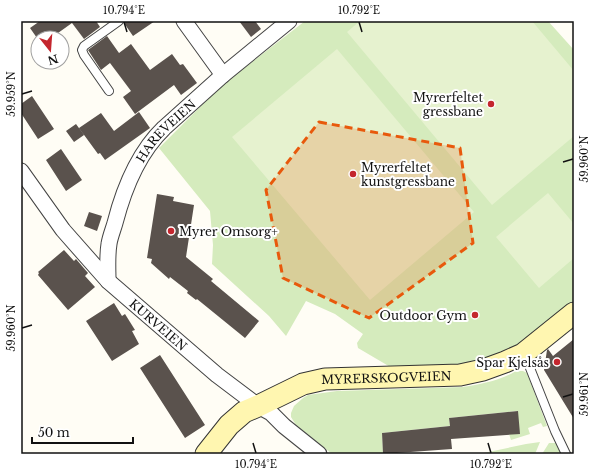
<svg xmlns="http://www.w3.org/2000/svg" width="595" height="475" viewBox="0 0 595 475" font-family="'Libre Baskerville',serif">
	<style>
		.green { fill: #d5ebbd }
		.pitch { fill: #e6f2cf }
		.building { fill: #5a524d }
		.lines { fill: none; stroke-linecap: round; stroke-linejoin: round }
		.lane-casing { stroke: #444; stroke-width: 10 }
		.street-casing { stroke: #444; stroke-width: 17 }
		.secondary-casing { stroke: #333; stroke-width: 23 }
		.lane { stroke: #fff; stroke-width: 8 }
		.street { stroke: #fff; stroke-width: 15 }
		.secondary { stroke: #fff6b0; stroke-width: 21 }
		.marked { fill: #e8590c; fill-opacity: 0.2; stroke: #e8590c; stroke-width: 3; stroke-dasharray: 8 5; stroke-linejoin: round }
		.ticks { fill: none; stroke: #111; stroke-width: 1.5 }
		.poi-dot { fill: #c4262e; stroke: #fff; stroke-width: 1.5 }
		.labels { text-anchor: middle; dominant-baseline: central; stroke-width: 4; stroke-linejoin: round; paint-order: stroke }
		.poi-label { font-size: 12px; fill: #111; stroke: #fff; text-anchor: end }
		.street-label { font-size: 12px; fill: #111; stroke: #fff }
		.neatline { fill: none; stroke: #111; stroke-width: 1.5 }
		.ticks-label { font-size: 10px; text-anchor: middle; fill: #111 }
	</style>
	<rect width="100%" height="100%" fill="#fffdf5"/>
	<path class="green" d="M305,21H548L574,50V300L518,347L498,357L448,368H392L358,348L357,343L363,334L335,314L306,301L286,336L269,316L212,264L213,245L210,211L159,148L221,86Z
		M516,371H523L527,373L547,426L543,427L541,423L528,428L530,434L511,440L509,434L517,411L449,418L450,426L382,433L383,454H332L296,425L291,417V413L294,406L303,398L308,395L337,391L462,387C479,385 501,380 516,371Z
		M540,442L535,454H479L526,444Z
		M549,443H556L562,454H542Z"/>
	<path class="pitch" d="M360,21H532L574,71V136L492,205L347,32Z
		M337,49L474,212L370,300L232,137Z
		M548,193L574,224V258L539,288L496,237Z"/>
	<path class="building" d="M40,21H96L100,27L84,39L72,23L51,38H37L30,28Z
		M124,21H155L133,36L124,23Z
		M239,21H255L261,29L251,37Z
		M107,36L119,53L131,44L150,70L172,54L180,65L183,64L197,83L181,95L174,85L135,114L123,97L131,91L110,63L101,70L88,50Z
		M32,96L54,129L38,139L21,113V104Z
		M139,112L150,128L105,160L100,153L98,154L79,128L101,113L114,131Z
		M76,124L84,135L74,142L66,131Z
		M61,149L82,180L66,191L46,160Z
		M157,194L174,197L173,201L194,205L186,257L213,279L211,281L259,321L245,338L197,299L196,300L187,293L188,291L170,277L169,279L151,263L152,259L147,258Z
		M89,212L102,216L97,231L84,226Z
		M64,250L74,261L76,259L88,273L85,276L95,287L68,310L38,275L39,273L38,272Z
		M114,303L122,316L125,314L135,330L132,331L139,344L112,361L86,321Z
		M574,339V419L544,370L547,350L548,349L553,356Z
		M160,355L205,425L185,438L140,368Z
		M518,411L520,434L451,439L452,449L383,454L382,433L450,426L449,418Z"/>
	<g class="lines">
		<g class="lane-casing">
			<path id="lane" d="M109,91L84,55L82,50L84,46L119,21
				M524,355L528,363L555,431L566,454"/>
		</g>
		<g class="street-casing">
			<g id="street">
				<path d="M184,21L223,75"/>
				<path id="s1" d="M21,171L63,230L108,281L217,375L258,406L271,413L284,426L319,454"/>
				<path id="s2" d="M108,281C108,269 107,256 109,244C110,237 113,230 115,223C124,188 138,153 164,128L223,75L289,21"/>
			</g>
		</g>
		<g class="secondary-casing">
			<g id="secondary">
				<path id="s3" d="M206,454L229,425L244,412L258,406L303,384L325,379L460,375L483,370L505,362L523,354L574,313"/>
			</g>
		</g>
		<use href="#lane" class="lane"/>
		<use href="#street" class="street"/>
		<use href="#secondary" class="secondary"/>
	</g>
	<path class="marked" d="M319,122L460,148L473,243L369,318L283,278L266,190Z"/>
	<path class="ticks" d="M124,22L127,32M359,22L362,32M22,94L32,91M563,162L573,159M22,328L32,325M563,397L573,394M253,443L256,453M488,443L491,453"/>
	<g class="poi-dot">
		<circle cx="491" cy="104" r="4"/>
		<circle cx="353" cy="174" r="4"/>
		<circle cx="171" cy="231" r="4"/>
		<circle cx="475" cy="315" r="4"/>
		<circle cx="557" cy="362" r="4"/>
	</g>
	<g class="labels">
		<g class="poi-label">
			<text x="483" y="97">Myrerfeltet<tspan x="483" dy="14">gressbane</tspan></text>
			<text x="361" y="167" text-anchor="start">Myrerfeltet<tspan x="361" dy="14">kunstgressbane</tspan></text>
			<text x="179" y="231" text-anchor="start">Myrer Omsorg+</text>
			<text x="467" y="315">Outdoor Gym</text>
			<text x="549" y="362">Spar Kjelsås</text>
		</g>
		<g class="street-label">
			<text stroke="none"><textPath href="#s2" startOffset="166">HAREVEIEN</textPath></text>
			<text stroke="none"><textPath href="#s1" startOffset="207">KURVEIEN</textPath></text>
			<text stroke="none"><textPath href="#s3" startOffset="206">MYRERSKOGVEIEN</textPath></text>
		</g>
	</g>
	<rect width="595" height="475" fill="none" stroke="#ffffff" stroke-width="44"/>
	<g transform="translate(50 50) rotate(163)"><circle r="19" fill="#ffffff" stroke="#a0a0a0"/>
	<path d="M0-3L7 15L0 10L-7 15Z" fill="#c4262e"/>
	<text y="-6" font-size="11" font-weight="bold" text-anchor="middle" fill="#111111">N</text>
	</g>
	<path d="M32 437v6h101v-6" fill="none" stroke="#111111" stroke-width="2"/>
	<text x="38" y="437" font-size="12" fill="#111111" stroke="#ffffff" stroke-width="3" paint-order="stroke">50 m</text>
	<rect x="22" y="22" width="551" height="431" class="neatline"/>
	<g class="ticks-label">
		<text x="124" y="14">10.794°E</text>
		<text x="359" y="14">10.792°E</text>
		<text transform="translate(11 94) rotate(-90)" y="4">59.959°N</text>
		<text transform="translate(584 159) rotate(-90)" y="4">59.960°N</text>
		<text transform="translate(11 328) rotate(-90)" y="4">59.960°N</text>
		<text transform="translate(584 394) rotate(-90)" y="4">59.961°N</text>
		<text x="256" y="468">10.794°E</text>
		<text x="491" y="468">10.792°E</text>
	</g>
</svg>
